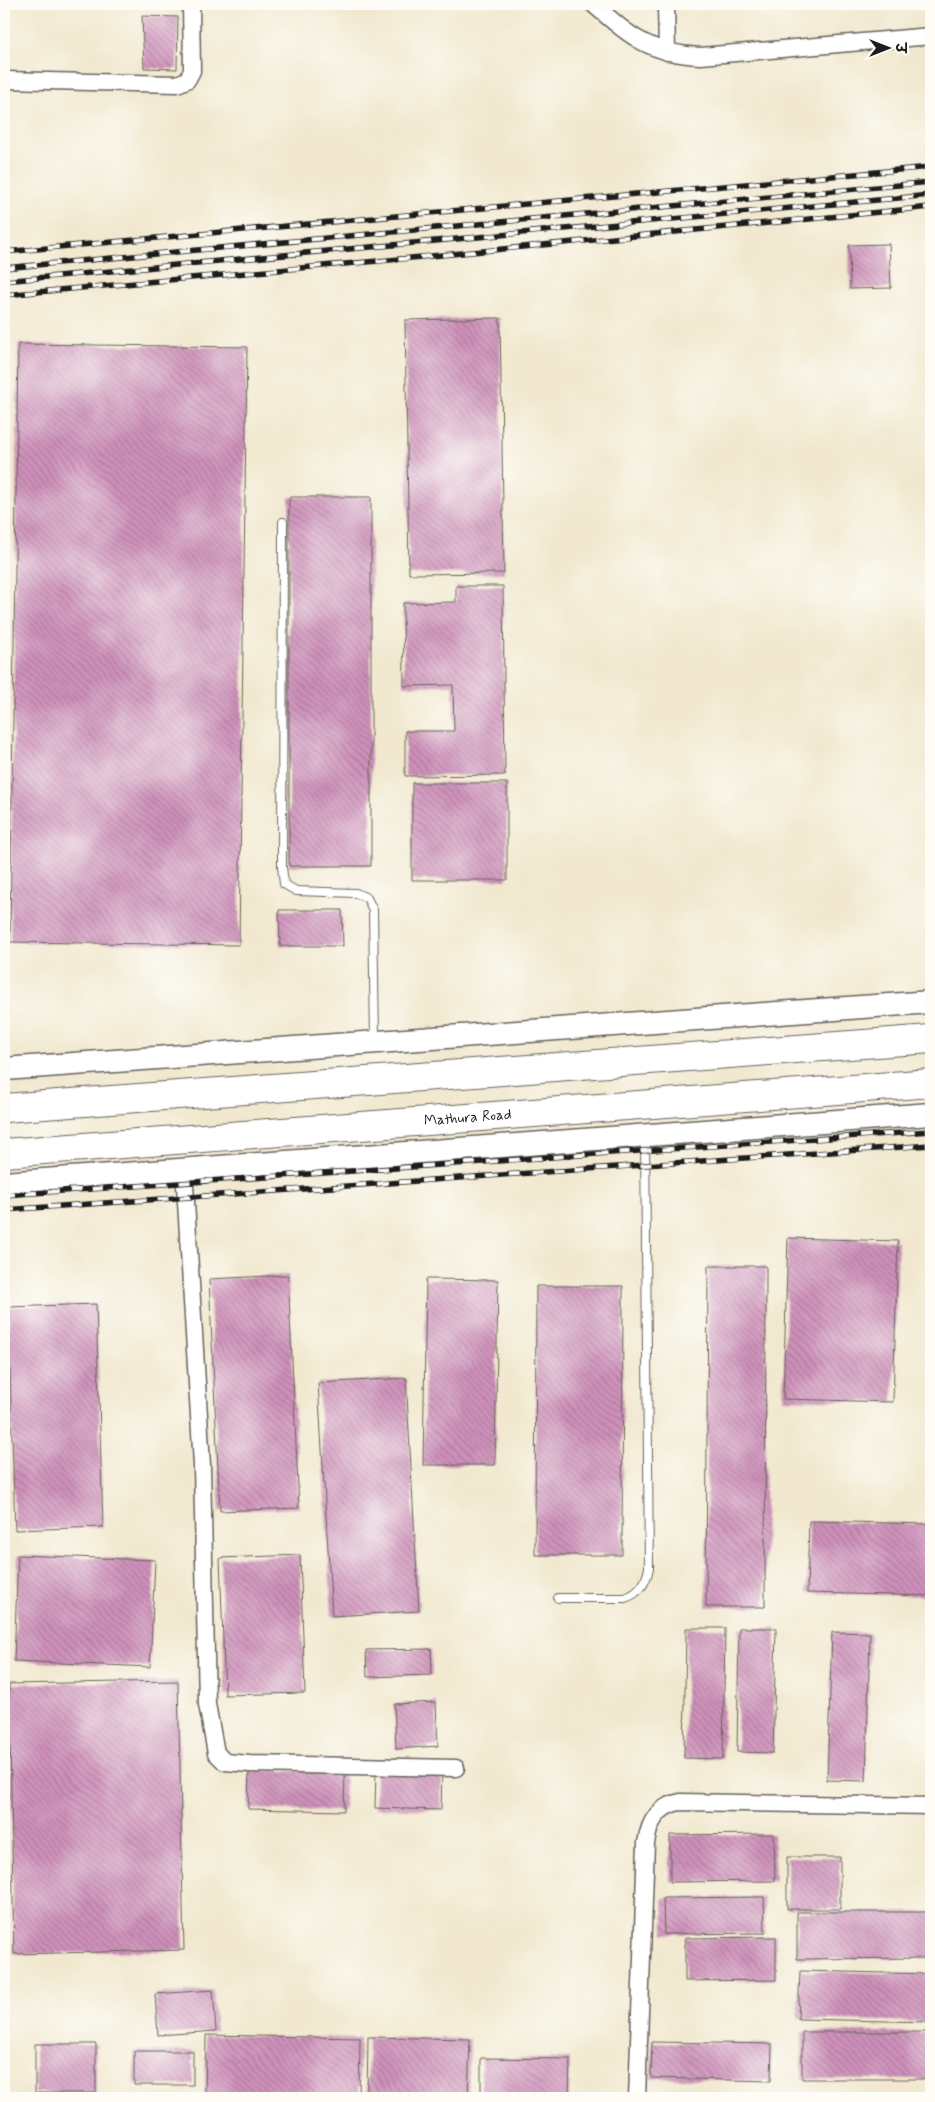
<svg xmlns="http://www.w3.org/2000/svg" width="935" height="2102" viewBox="0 0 935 2102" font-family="Mynerve,'Playpen Sans Deva',sans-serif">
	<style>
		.building { fill: url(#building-back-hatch) }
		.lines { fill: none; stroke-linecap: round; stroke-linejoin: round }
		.lane-casing { stroke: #67635b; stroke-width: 10 }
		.street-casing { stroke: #67635b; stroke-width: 19 }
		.secondary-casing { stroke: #67635b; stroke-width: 25 }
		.highway-casing { stroke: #67635b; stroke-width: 30 }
		.lane { stroke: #fff; stroke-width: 8 }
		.street { stroke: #fff; stroke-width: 16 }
		.secondary { stroke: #fff; stroke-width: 22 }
		.highway { stroke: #fff; stroke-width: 28 }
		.rail-casing { stroke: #1c1c1c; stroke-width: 5.5 }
		.rail { stroke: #fdfcf7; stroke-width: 4; stroke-dasharray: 11; stroke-linecap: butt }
		.labels { text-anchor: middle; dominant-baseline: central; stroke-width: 4.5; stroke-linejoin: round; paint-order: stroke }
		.street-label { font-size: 15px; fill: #1c1c1c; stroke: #fdfcf7 }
	</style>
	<defs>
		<pattern id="building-back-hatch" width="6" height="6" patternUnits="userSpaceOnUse" patternTransform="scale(1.25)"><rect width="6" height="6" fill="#cf91bb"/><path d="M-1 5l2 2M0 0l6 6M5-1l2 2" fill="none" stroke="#a77697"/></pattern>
	</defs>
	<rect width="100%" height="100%" fill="#fdfcf7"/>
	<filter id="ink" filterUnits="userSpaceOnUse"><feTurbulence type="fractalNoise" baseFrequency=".02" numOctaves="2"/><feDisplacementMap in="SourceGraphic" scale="10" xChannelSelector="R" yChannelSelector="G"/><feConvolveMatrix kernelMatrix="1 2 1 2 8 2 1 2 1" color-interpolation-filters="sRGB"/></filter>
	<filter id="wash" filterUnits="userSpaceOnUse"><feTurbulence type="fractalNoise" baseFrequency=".0096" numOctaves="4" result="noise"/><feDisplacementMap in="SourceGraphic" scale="20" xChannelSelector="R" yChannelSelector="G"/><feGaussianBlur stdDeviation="1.12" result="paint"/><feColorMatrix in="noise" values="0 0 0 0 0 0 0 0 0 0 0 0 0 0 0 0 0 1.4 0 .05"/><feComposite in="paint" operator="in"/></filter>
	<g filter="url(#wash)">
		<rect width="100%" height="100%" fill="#f1e8cf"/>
		<g id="blocks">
			<path class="building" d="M142,16L178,17L177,69L144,68Z
				M889,244L891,288L850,289L849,245Z
				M500,318L504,573L409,574L405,320Z
				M18,344L247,347L239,945L10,942Z
				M289,497H371V866H289Z
				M456,586H503L505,775L405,776V731H454L453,685L404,686L403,603L456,602Z
				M412,783H507V880H412Z
				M279,910H342L343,946H280Z
				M788,1238L898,1241L893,1402L783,1399Z
				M708,1266H766L765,1607H706Z
				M288,1275L299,1508L220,1511L209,1279Z
				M426,1279L498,1280L495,1465H423Z
				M536,1286H623L622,1555H535Z
				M96,1304L103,1527L15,1530L8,1307Z
				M406,1378L419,1611L332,1616L318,1383Z
				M809,1521L931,1524V1596L807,1593Z
				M18,1555L155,1560L150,1667L14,1661Z
				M300,1555L305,1693L225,1695L220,1558Z
				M686,1628H725L723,1759L684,1758Z
				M739,1628H776L773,1753L737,1752Z
				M832,1632L870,1633L866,1781L827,1780Z
				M431,1649L432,1675L367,1677L366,1650Z
				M178,1681L184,1950L14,1954L9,1684Z
				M436,1702L438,1746L396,1749L394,1704Z
				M249,1770L345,1772L344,1811L248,1809Z
				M376,1771L442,1773L441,1810L375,1808Z
				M774,1834L775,1881L670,1882V1835Z
				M787,1857H840V1909H787Z
				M764,1897L765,1933L664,1934L663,1898Z
				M797,1912H931V1958L797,1959Z
				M776,1937V1980L685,1981V1938Z
				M800,1971L930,1974L929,2022L798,2019Z
				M213,1990L216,2031L158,2035L155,1994Z
				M802,2032H931V2079H802Z
				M206,2035L360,2038L359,2098H205Z
				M368,2037L470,2039L468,2098H367Z
				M652,2042L772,2044L771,2081L651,2078Z
				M35,2044H96V2093H35Z
				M134,2051H193V2085H134Z
				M481,2058L570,2059L569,2098H481Z
				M690,2095L773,2097V2098H690Z
				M40,2096H97V2098H40Z"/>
		</g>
	</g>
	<g filter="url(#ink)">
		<use href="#blocks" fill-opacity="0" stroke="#67635b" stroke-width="1"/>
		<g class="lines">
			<g class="lane-casing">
				<path id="lane" d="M283,522L282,867L284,884L296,891L356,893L367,898L373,910L375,1040
					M558,1598H625C640,1593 646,1583 649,1568L645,1137"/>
			</g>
			<g class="street-casing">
				<path id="street" d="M593,4C630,36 649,54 701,56L931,36
					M666,4L667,52
					M4,80L177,84L187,80L192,71L191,4
					M184,1169L202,1465L207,1704L216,1753L225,1762L250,1764L456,1768
					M637,2098L646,1843C649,1822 658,1806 680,1802L931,1806"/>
			</g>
			<g class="secondary-casing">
				<path id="secondary" d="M4,1069L931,1002
					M4,1183L931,1114"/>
			</g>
			<g class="highway-casing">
				<g id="highway">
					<path d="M4,1108L931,1039"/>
					<path id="s1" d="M4,1153L931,1083"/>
				</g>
			</g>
			<use href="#lane" class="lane"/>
			<use href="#street" class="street"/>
			<use href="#secondary" class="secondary"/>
			<use href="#highway" class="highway"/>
			<g class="rail-casing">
				<path id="rail" d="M4,252L931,167
					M4,268L931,182
					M4,281L931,195
					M4,295L411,258L931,207
					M4,1195L931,1131
					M4,1210L931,1145"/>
			</g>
			<use href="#rail" class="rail"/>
		</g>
	</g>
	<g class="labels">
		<g class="street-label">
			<text stroke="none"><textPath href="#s1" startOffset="465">Mathura Road</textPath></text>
		</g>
	</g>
	<rect width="935" height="2102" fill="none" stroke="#fdfcf7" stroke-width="20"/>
	<g transform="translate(888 48) rotate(90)" stroke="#fdfcf7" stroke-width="4" paint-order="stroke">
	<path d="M0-4L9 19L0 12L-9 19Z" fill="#1c1c1c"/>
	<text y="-8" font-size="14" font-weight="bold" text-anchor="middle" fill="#1c1c1c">उ</text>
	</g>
</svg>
